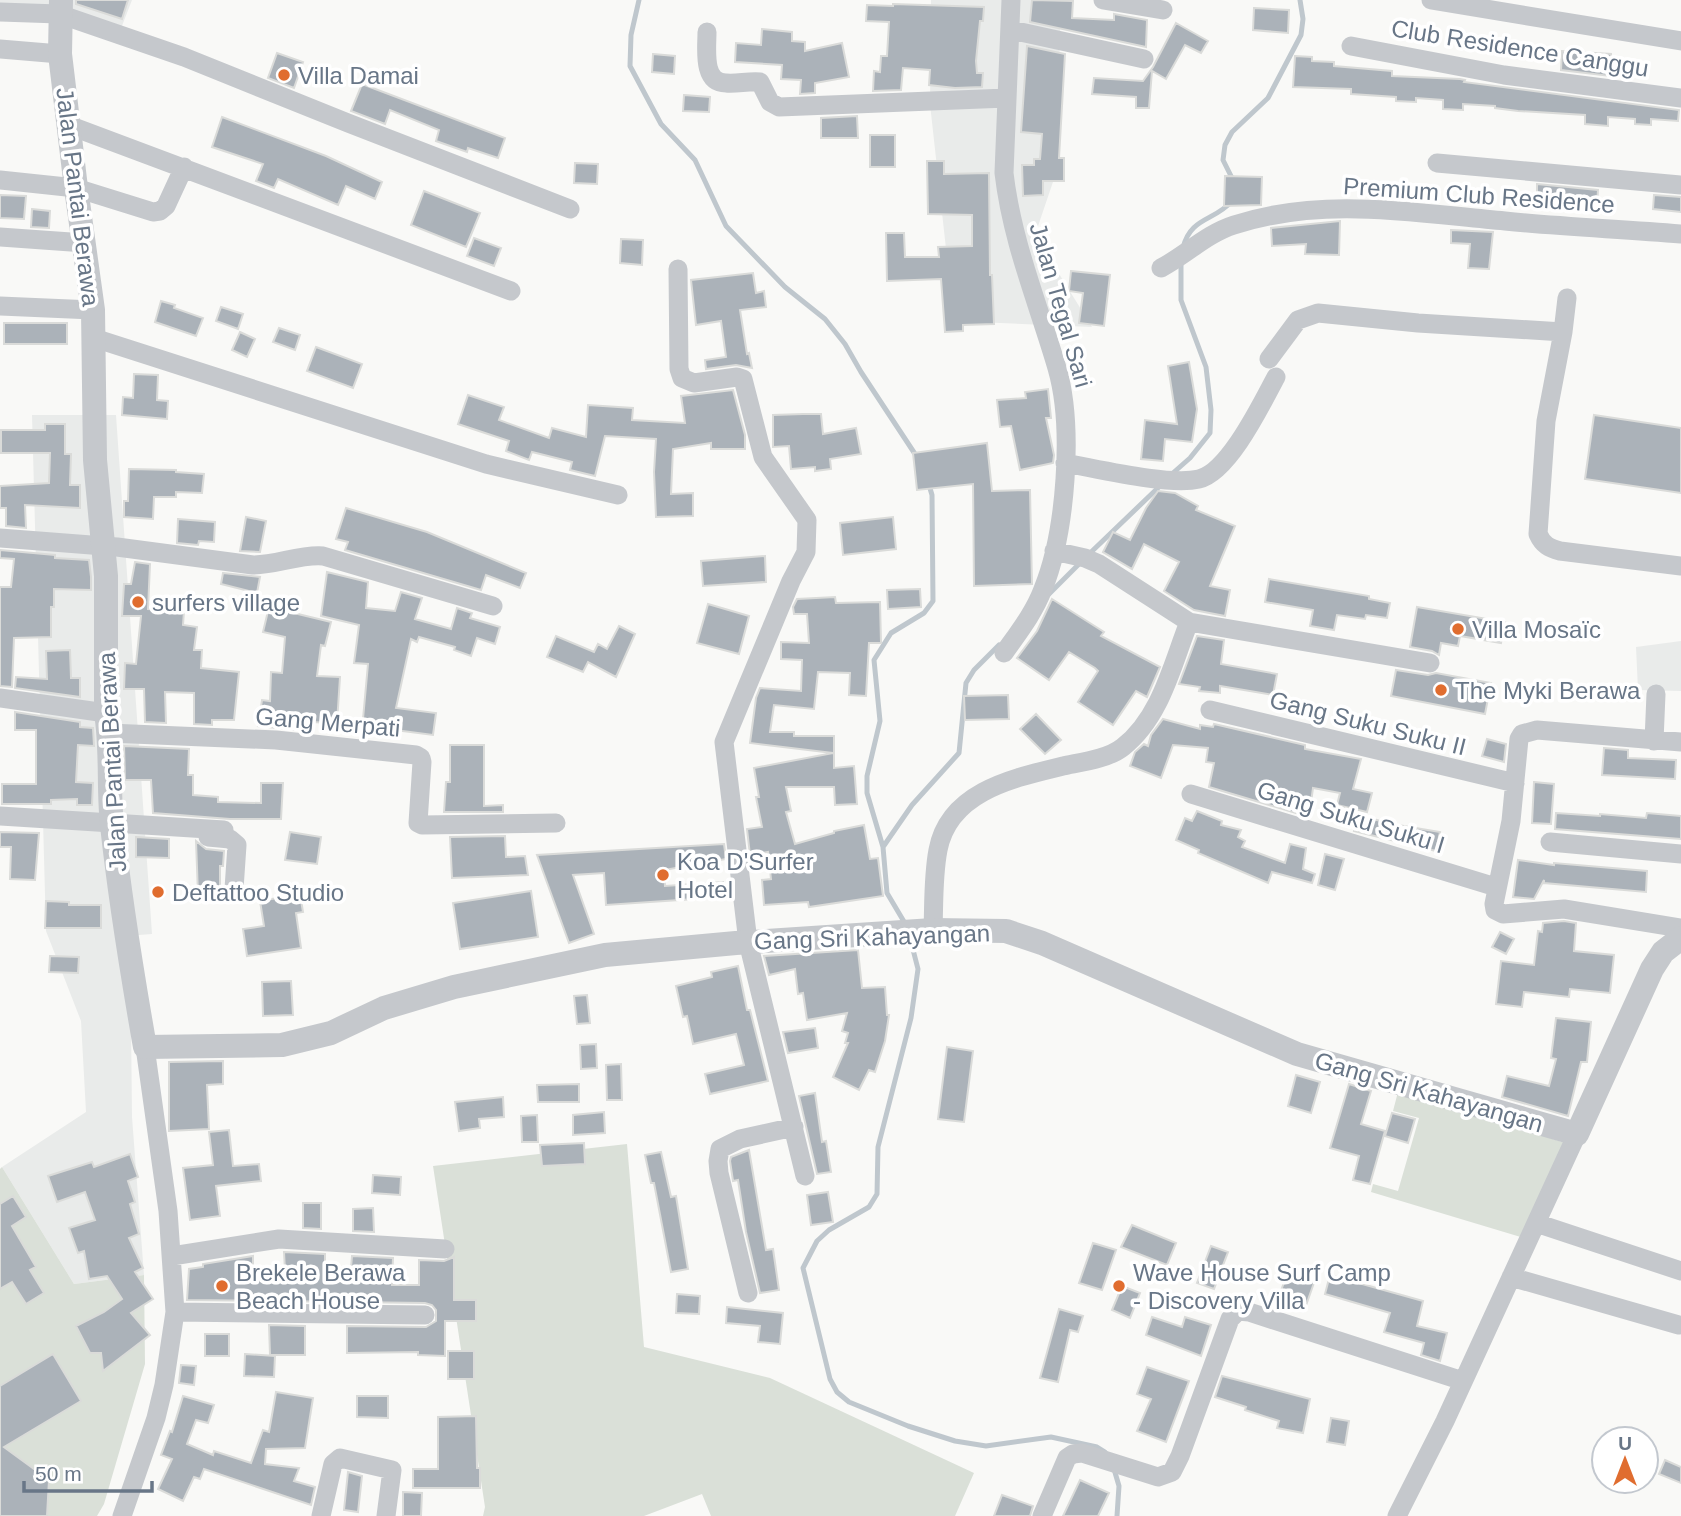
<svg xmlns="http://www.w3.org/2000/svg" width="1681" height="1516" viewBox="0 0 1681 1516" font-family="Arial,sans-serif">
	<style>
		.built { fill: #e9ebea }
		.green { fill: #dae0d8 }
		.lines { fill: none; stroke-linecap: round; stroke-linejoin: round }
		.stream { stroke: #bfc7cd; stroke-width: 5 }
		.building { fill: #abb2b9; stroke: #dadbd9; stroke-width: 2 }
		.minor { stroke: #c5c8cc; stroke-width: 19 }
		.tertiary { stroke: #c5c8cc; stroke-width: 24 }
		.poi-dot { fill: #e06d2f; stroke: #fff; stroke-width: 2.5 }
		.labels { text-anchor: middle; dominant-baseline: central; stroke-width: 7; stroke-linejoin: round; paint-order: stroke }
		.street-label { font-size: 24px; fill: #687687; stroke: #fff }
		.poi-label { font-size: 24px; fill: #687687; stroke: #fff; text-anchor: start }
	</style>
	<rect width="100%" height="100%" fill="#f9f9f7"/>
	<path class="built" d="M0,0H132L120,31L0,12Z
		M931,0H1061L1056,173L1035,235L1092,327L954,321L930,104Z
		M32,415H116L152,934L126,936L131,1024L132,1117L144,1275L74,1284L2,1167L86,1112L81,1021L46,931Z
		M1681,641V691L1638,690L1636,647Z"/>
	<path class="green" d="M1399,1088L1568,1144L1524,1238L1371,1192L1373,1184L1398,1191L1419,1118L1393,1111Z
		M627,1144L644,1347L770,1378L974,1473L955,1516H711L702,1494L644,1516H483L485,1507L433,1166Z
		M2,1167L74,1284L144,1275L145,1364L104,1504L97,1516H0V1169Z"/>
	<g class="lines">
		<path class="stream" d="M639,0L631,35L630,66L661,124L695,160L726,226L785,287L825,319L845,344L861,372L917,457
			M1234,182L1223,160L1225,145L1232,132L1268,98L1301,35L1303,19L1300,0
			M1183,248C1190,217 1215,221 1232,201
			M1173,473L1190,458L1210,433L1211,410L1206,367L1181,300V261
			M1087,556L1161,485
			M1048,595L1080,563
			M883,847L867,793V776L880,721L874,660L891,633L924,613L933,601L932,495L929,485
			M906,925L887,893L883,847L912,805L959,753L966,683L974,670L999,645
			M910,938L918,969L911,1018L878,1147L877,1194L869,1207L829,1230L817,1241L803,1268L830,1379L837,1392L849,1402L908,1426L955,1441L986,1446L1051,1437L1097,1447L1105,1452
			M1114,1469L1119,1486L1117,1516"/>
	</g>
	<path class="building" d="M76,0H128L122,19L76,4Z
		M1032,0L1073,1L1072,18L1114,20V14L1147,20L1146,47L1030,22Z
		M893,4L984,7L983,21H980L976,61L977,73H983L982,87L955,88L929,85L930,70L903,68L901,90L873,91L874,71L880,72L881,56H887L889,22L866,21L867,5L893,6Z
		M1254,8L1289,10L1288,33L1253,30Z
		M1176,23L1208,41L1201,53L1185,45L1166,79L1152,71L1149,108H1136V97L1092,94L1094,78L1143,81L1153,67Z
		M762,29L792,32V41L805,42V51L842,43L849,77L815,83V93L800,94L801,80L781,79L782,65L735,62L736,43L761,45Z
		M1027,46L1065,54L1059,158H1064V181H1043V195L1023,196L1022,165H1034V159H1040L1042,134L1021,132Z
		M1562,51L1611,54L1610,76L1561,70Z
		M277,53L303,62L294,88L268,78Z
		M653,54L675,56L674,74L652,72Z
		M1295,56L1312,57V61L1334,62V66L1392,71V76L1460,79L1465,80L1464,82L1679,110L1678,121L1651,119V125L1635,124V119L1608,117V126L1585,124V115L1518,111L1495,108V106L1463,104V110L1443,109V100L1416,98V102L1396,101V97L1351,94V89L1293,87Z
		M362,84L505,138L498,158L468,148L467,152L436,141L439,130L390,110L385,124L351,111Z
		M684,95L710,97L709,112L683,111Z
		M857,116L858,138H821V118Z
		M222,117L326,156L382,182L375,199L346,186L338,205L278,179L274,188L256,181L263,164L212,147Z
		M870,135H895V167H870Z
		M927,161H944V174L989,173L990,275H992L994,324L963,325V331L945,332L941,279L887,281L886,233H904L905,257H939L938,247L972,246V215L928,214Z
		M575,163L598,164L597,184L574,183Z
		M1225,176L1262,177L1261,205L1224,206Z
		M1537,184L1598,190L1597,206L1537,204Z
		M424,191L480,213L466,247L411,225Z
		M0,195L26,196L24,219L0,218Z
		M1654,195L1681,197V212L1653,209Z
		M32,209L50,211L49,228L31,227Z
		M1340,221L1339,255L1305,254L1306,244L1272,246L1271,228Z
		M1451,230L1493,232L1489,269L1468,268L1470,244L1451,243Z
		M474,238L501,248L494,266L467,256Z
		M621,239L643,240L642,265L620,263Z
		M1071,271L1110,275L1104,326L1079,323L1083,293L1069,291Z
		M753,273L756,293L764,291L766,307L740,310L747,354L749,353L752,368L736,365L706,369L705,360L726,357L721,321L696,325L691,280Z
		M161,301L175,305L174,308L203,318L196,336L155,322Z
		M221,307L243,314L238,329L216,321Z
		M4,323H67V344H4Z
		M279,328L300,335L295,350L273,342Z
		M240,332L255,339L247,357L232,350Z
		M316,347L362,364L353,388L307,371Z
		M1189,362L1197,409L1192,442L1165,439L1163,461L1141,459L1145,420L1177,424L1168,366Z
		M134,374L158,375L157,400L168,401L167,419L122,415L123,397L133,398Z
		M1048,389L1051,418H1046L1054,455L1053,463L1020,470L1011,426L1000,427L997,400L1026,398L1025,392Z
		M733,390L745,435V449H711V443L673,449L671,494L693,493V516L656,517L654,472L656,439L605,436L595,476L570,470L572,462L532,452L529,460L506,451L509,441L458,424L468,395L504,407L499,420L549,438L552,428L586,437L588,405L633,408L632,420L685,423L681,396Z
		M803,414H821L823,434L856,428L861,454L830,459L831,469L815,471V467L791,469L789,446L773,447V415Z
		M1594,415L1681,428V493L1585,479Z
		M45,424H65V454H71L70,485H80V508L25,505L26,528L6,526V508H0V486L49,483L50,453H1V430H45Z
		M987,443L992,491L1030,490L1032,584L974,586L973,484L917,490L913,453Z
		M129,469L176,470V472L204,474L202,493L176,492V497H154L153,519L124,517V501H128Z
		M1158,491L1175,493L1198,506L1196,510L1235,526L1210,586L1230,590L1225,616L1194,610L1164,591L1179,562L1144,544L1132,569L1103,552L1113,532L1130,540L1146,508Z
		M346,508L427,532L526,573L520,588L486,575L481,590L345,550L348,542L336,539Z
		M246,517L266,521L260,552L240,551Z
		M893,517L896,549L843,555L840,523Z
		M178,519L215,522L214,542L199,541L198,545L177,543Z
		M0,550L55,555V558L89,560L91,577V590L54,589V607H51V637L14,638L12,687L0,686V587H11L14,559L0,558Z
		M765,556L766,582L703,586L701,561Z
		M135,562L150,564L148,609L184,611L183,625L197,627L194,650H202L201,668L239,672L234,720H212V725L194,724V693L165,692L166,723L145,722L144,689H124L125,663L136,664L141,616H122L124,584H131Z
		M327,572L368,582L366,608L395,611L401,592L422,598L415,619L451,629L457,608L472,613L470,618L500,627L495,644L477,638L471,656L454,650L455,647L419,637L417,642L411,639L396,708L436,713L433,735L379,728V732L362,730L368,664L354,663L359,625L321,616Z
		M223,573L260,577L257,593L221,584Z
		M1269,579L1369,596V599L1390,603L1387,618L1366,615L1365,619L1337,615L1334,630L1310,626L1313,610L1265,602Z
		M920,589L921,607L888,609L887,590Z
		M835,597L836,603L880,602L881,643H869L866,696L849,695L850,673L818,672L814,709L774,705L770,732H794V736H834V768L854,766L857,804L835,805L834,787H786L791,811L786,812L795,844L834,833V831L864,825L870,859L878,858L883,896L809,907L808,902L764,905L762,880L771,879L768,852L750,855L747,829L762,827L756,797H759L754,768L833,753L750,743L756,698L760,688L801,691L802,660L781,659V642L809,643L807,614H794L793,607L797,599Z
		M1052,599L1104,632L1101,636L1160,667L1147,697L1136,691L1113,725L1078,702L1098,671L1095,668L1069,652L1049,680L1017,658L1037,631Z
		M708,604L749,616L739,654L697,643Z
		M269,607L331,622L325,646L321,645L317,676L340,677L337,723L309,722V731L258,726L262,700L270,701L271,672L282,673L285,637L263,632Z
		M1417,607L1505,622L1501,643L1460,636L1458,646L1441,643L1439,655L1432,651L1410,647Z
		M619,626L635,634L616,677L588,662L583,672L547,657L556,636L594,652L598,644L607,649Z
		M1197,636L1224,640L1221,664L1277,674L1273,695L1220,686V693L1199,691L1200,687L1179,684Z
		M70,650L71,678H80V697L15,688L16,677L47,679L46,651Z
		M1396,670L1428,675L1436,673L1491,683L1485,714L1391,696Z
		M1008,695L1009,719L965,720L964,696Z
		M15,712L80,722V727L93,728L94,746L78,745L76,782L93,783L92,805H77V799L51,800V804H2V784H36V730H15Z
		M1036,714L1061,740L1045,754L1020,729Z
		M1163,719L1200,729V725L1213,727L1214,724L1305,745V749L1361,759L1353,789L1372,793L1367,812L1337,805L1340,793L1313,788L1309,817L1209,787L1214,763L1206,762L1208,748L1173,745L1161,778L1130,766L1135,752L1144,744L1148,746L1151,735Z
		M1487,739L1506,744L1504,762L1482,756Z
		M450,745H484V806L503,805V812H444L446,782H450Z
		M124,746L189,749L188,775H193V795L218,797V802L261,803V783H283L281,819H230L153,813L151,780H125Z
		M1604,748L1628,750V758L1676,760L1675,779L1602,775Z
		M1534,782L1554,784L1551,824L1532,823Z
		M1197,811L1222,821L1221,825L1241,830L1238,837L1245,841L1242,847L1285,863L1290,844L1306,848L1303,869L1315,874L1312,883L1272,872L1268,883L1198,853L1199,850L1176,840L1185,818L1192,821Z
		M1556,813L1600,816V814L1646,818L1647,813L1681,816V839L1555,829Z
		M1358,815L1392,824L1440,832L1436,851L1354,831Z
		M0,832L39,833L35,880L10,879L11,847H0Z
		M290,832L321,837L317,864L285,860Z
		M505,836L506,857L525,856L528,875L452,878L450,837Z
		M136,837L169,839V858L136,857Z
		M196,841L206,849L224,851L223,866H220V894H198Z
		M724,844L726,859L664,870L665,886L723,882L724,897L606,905L604,873L573,875L594,934L569,943L537,855Z
		M1325,854L1344,859L1335,890L1318,885Z
		M1518,860L1554,865V863L1647,871L1646,892L1544,883V880L1534,899L1513,897Z
		M531,891L538,937L460,949L453,903Z
		M300,894L303,912L296,913L301,948L247,956L243,929L264,926L260,901Z
		M46,901L69,902V905H101V928H45Z
		M1564,921L1576,923L1574,951L1614,955L1610,993L1570,989L1569,997L1524,992L1522,1007L1496,1004L1501,961L1534,965L1538,931L1542,932L1543,923Z
		M1500,932L1514,939L1506,954L1492,947Z
		M858,950L862,988L885,987L887,1015H889L885,1041L875,1072L869,1070L859,1090L833,1077L848,1043H845L848,1033L842,1031L847,1013L807,1020L803,993L798,994L795,969L769,975L764,956Z
		M50,956L79,957L78,973L49,972Z
		M738,966L747,1010H750L768,1081L710,1094L705,1074L744,1065L736,1034L693,1044L687,1016L683,1017L676,986L712,977L711,972Z
		M291,981L293,1015L263,1016L262,982Z
		M587,995L590,1023L577,1024L574,996Z
		M1556,1018L1591,1022L1587,1062H1581L1568,1116L1502,1097L1507,1076L1549,1086L1556,1059L1551,1058Z
		M815,1028L818,1048L788,1053L783,1032Z
		M596,1044L597,1068L581,1069L580,1045Z
		M947,1047L973,1051L964,1122L938,1119Z
		M223,1061V1084L207,1085L209,1129L169,1131V1062Z
		M621,1064L622,1100H607L606,1065Z
		M1296,1075L1320,1082L1311,1113L1288,1106Z
		M579,1084V1102H538L537,1085Z
		M1349,1084L1371,1091L1361,1124L1385,1131L1370,1184L1353,1180L1359,1156L1330,1148Z
		M815,1093L822,1142L826,1141L831,1172L817,1174L799,1096Z
		M503,1097L504,1117L479,1119L480,1128L459,1131L455,1102Z
		M604,1112L605,1133L573,1135V1115Z
		M1392,1113L1415,1119L1408,1143L1385,1136Z
		M537,1115L538,1142H522L521,1116Z
		M229,1130L233,1166L259,1164L261,1181L216,1186L220,1216L190,1220L183,1168L213,1165L209,1132Z
		M584,1143L585,1164L542,1166L540,1145Z
		M749,1150L766,1250L773,1249L779,1290L760,1293L746,1232L738,1180L733,1181L730,1161L731,1157Z
		M661,1152L671,1197L676,1196L688,1269L671,1272L654,1183H651L645,1155Z
		M130,1154L138,1177L128,1181L135,1202L130,1204L139,1234L129,1238L143,1268L135,1272L153,1299L131,1313L150,1335L103,1371L101,1353H90L76,1326L104,1312L122,1299L107,1276L89,1279L84,1251L78,1253L69,1228L95,1220L85,1192L57,1202L48,1176L92,1162L94,1167Z
		M373,1175L401,1177L400,1195L372,1193Z
		M828,1192L833,1222L811,1225L807,1195Z
		M13,1196L26,1217L12,1226L36,1267L30,1270L44,1293L26,1304L12,1282L0,1289V1204Z
		M303,1203H321V1229L303,1228Z
		M373,1208L374,1232L353,1231V1209Z
		M1132,1225L1176,1243L1167,1265L1121,1247Z
		M1093,1243L1116,1250L1102,1290L1079,1283Z
		M1211,1246L1228,1252L1214,1289L1197,1283Z
		M284,1252L325,1254V1280H350L352,1256L393,1258L392,1285H419V1260L444,1261L454,1257V1300H476V1321H445V1356L418,1355V1352L347,1353V1326L426,1327L436,1321V1310L432,1305L425,1303L187,1300L189,1269L203,1267V1264L253,1256V1271L285,1270Z
		M1288,1271L1315,1280L1304,1311L1277,1302Z
		M1330,1275L1423,1301L1417,1326L1447,1333L1440,1361L1421,1355L1424,1343L1384,1332L1390,1313L1325,1294Z
		M1122,1286L1140,1293L1130,1318L1112,1310Z
		M677,1294L700,1296L699,1314L676,1313Z
		M727,1307L783,1313L780,1344L758,1342L760,1326L726,1323Z
		M1059,1309L1083,1316L1078,1332L1070,1330L1058,1382L1040,1378Z
		M1152,1317L1182,1327L1185,1317L1211,1325L1201,1356L1146,1335Z
		M269,1325L305,1326V1355H270Z
		M205,1334H229V1356H205Z
		M448,1351H474V1379H448Z
		M53,1354L81,1401L4,1447L49,1480L47,1516H0V1386Z
		M245,1354L275,1356L274,1377L244,1376Z
		M181,1365L196,1366L194,1385L179,1383Z
		M1147,1367L1189,1381L1166,1442L1137,1431L1151,1399L1137,1394Z
		M1222,1376L1310,1399L1303,1433L1277,1428L1279,1421L1245,1410L1246,1407L1215,1397Z
		M276,1392L313,1398L305,1448L266,1449L265,1464L299,1468L294,1481L315,1487L311,1505L204,1469L200,1479L194,1477L183,1501L158,1489L172,1459L161,1455L170,1431L172,1432L183,1396L214,1405L208,1423L196,1420L187,1444L213,1455L214,1451L251,1463L263,1430L269,1432Z
		M357,1396H388V1418L357,1417Z
		M476,1416L477,1468H480V1488H413V1469H438V1417Z
		M1331,1418L1349,1421L1345,1445L1327,1442Z
		M1665,1460L1681,1467V1483L1659,1474Z
		M348,1472L362,1476L358,1512L344,1510Z
		M1080,1480L1109,1493L1098,1516H1063Z
		M403,1492L422,1493L421,1516H403Z
		M1002,1495L1033,1506L1030,1516H994Z"/>
	<g class="lines">
		<path class="minor" d="M1103,0L1163,10
			M1431,0L1681,41
			M0,12L59,14L184,57L348,123L570,209
			M1011,30L1144,59
			M707,32C707,49 702,83 726,83C737,84 748,81 760,82L770,102L779,107L1007,98
			M1351,46L1504,75L1681,98
			M0,49L60,54
			M68,125L511,291
			M1437,163L1681,185
			M0,180L76,188L153,212L160,211L166,206L184,167
			M0,237L85,243
			M1161,268C1186,255 1206,234 1234,225C1323,196 1414,213 1505,221C1563,227 1622,229 1681,234
			M678,269L679,369L682,378L694,383L737,377L743,379L763,457L807,520L806,552L791,581L724,742L748,942L805,1176
			M1567,298L1563,332L1546,421L1538,534C1543,545 1549,548 1560,551L1681,566
			M0,306L93,310
			M94,338L486,464L618,495
			M1269,359L1298,320L1318,313L1418,323L1563,332
			M1065,463C1099,469 1169,486 1199,479C1229,472 1262,403 1276,377
			M0,538L117,547L253,565C277,565 300,554 323,556L493,606
			M1054,551L1085,558L1099,564L1189,622L1430,663
			M1004,653C1018,633 1034,613 1043,589C1066,532 1074,427 1057,368C1038,303 1012,242 1004,173L1011,0
			M0,698L106,713
			M1210,710L1515,783
			M109,733L276,740L416,755L421,758L422,762L418,823L422,825L556,823
			M1654,741L1656,694
			M1681,742L1537,730L1522,734L1519,739L1511,821L1494,904L1495,910L1503,914L1564,909L1681,928
			M1191,794L1496,887
			M0,816L224,830
			M208,837L230,839L237,845L234,889
			M1550,842L1681,854
			M933,930C934,903 933,876 938,850C949,791 1014,778 1063,766C1082,762 1108,759 1123,747C1161,717 1172,665 1189,622
			M1536,1223L1681,1271
			M172,1256L279,1239L445,1249
			M1511,1277L1679,1325
			M748,1293L719,1173L718,1161L720,1149L740,1139L794,1127
			M175,1312L425,1315
			M122,1516L156,1418L164,1385L175,1312L168,1211L145,1047
			M321,1516L333,1464L340,1458L392,1470L386,1516
			M1042,1516L1067,1458L1073,1454L1082,1453L1158,1477L1172,1472L1180,1456L1230,1319L1238,1311L1249,1312L1463,1381
			M1397,1516L1445,1421L1577,1134"/>
		<path class="tertiary" d="M61,0L60,54L76,188L93,310L95,460L106,576V713C112,750 108,788 112,825C120,900 132,973 145,1047L282,1045L331,1033L384,1008L454,987L605,955L736,943L933,930L1006,931L1042,943L1297,1054L1577,1134L1652,969L1663,952L1681,938"/>
	</g>
	<g class="poi-dot">
		<circle cx="284" cy="75" r="7"/>
		<circle cx="138" cy="602" r="7"/>
		<circle cx="1458" cy="629" r="7"/>
		<circle cx="1441" cy="690" r="7"/>
		<circle cx="663" cy="875" r="7"/>
		<circle cx="158" cy="892" r="7"/>
		<circle cx="222" cy="1286" r="7"/>
		<circle cx="1119" cy="1286" r="7"/>
	</g>
	<g class="labels">
		<g class="street-label">
			<text transform="translate(1520 48) rotate(9)">Club Residence Canggu</text>
			<text transform="translate(1479 195) rotate(4)">Premium Club Residence</text>
			<text transform="translate(78 197) rotate(83)">Jalan Pantai Berawa</text>
			<text transform="translate(1061 305) rotate(74)">Jalan Tegal Sari</text>
			<text transform="translate(328 722) rotate(5)">Gang Merpati</text>
			<text transform="translate(1368 723) rotate(14)">Gang Suku Suku II</text>
			<text transform="translate(112 762) rotate(-93)">Jalan Pantai Berawa</text>
			<text transform="translate(1351 817) rotate(17)">Gang Suku Suku I</text>
			<text transform="translate(872 937) rotate(-2)">Gang Sri Kahayangan</text>
			<text transform="translate(1429 1092) rotate(16)">Gang Sri Kahayangan</text>
		</g>
		<g class="poi-label">
			<text x="298" y="75">Villa Damai</text>
			<text x="152" y="602">surfers village</text>
			<text x="1472" y="629">Villa Mosaïc</text>
			<text x="1455" y="690">The Myki Berawa</text>
			<text x="677" y="861">Koa D'Surfer<tspan x="677" dy="28">Hotel</tspan></text>
			<text x="172" y="892">Deftattoo Studio</text>
			<text x="236" y="1272">Brekele Berawa<tspan x="236" dy="28">Beach House</tspan></text>
			<text x="1133" y="1272">Wave House Surf Camp<tspan x="1133" dy="28">- Discovery Villa</tspan></text>
		</g>
	</g>
	<g transform="translate(1625 1460)"><circle r="33" fill="#ffffff" stroke="#c3c8cf" stroke-width="2"/>
	<path d="M0-5L12 26L0 18L-12 26Z" fill="#e06d2f"/>
	<text y="-10" font-size="19" font-weight="bold" text-anchor="middle" fill="#687687">U</text>
	</g>
	<path d="M24 1481v10h128v-10" fill="none" stroke="#687687" stroke-width="3.5"/>
	<text x="35" y="1481" font-size="21" fill="#687687" stroke="#ffffff" stroke-width="5" paint-order="stroke">50 m</text>
</svg>
